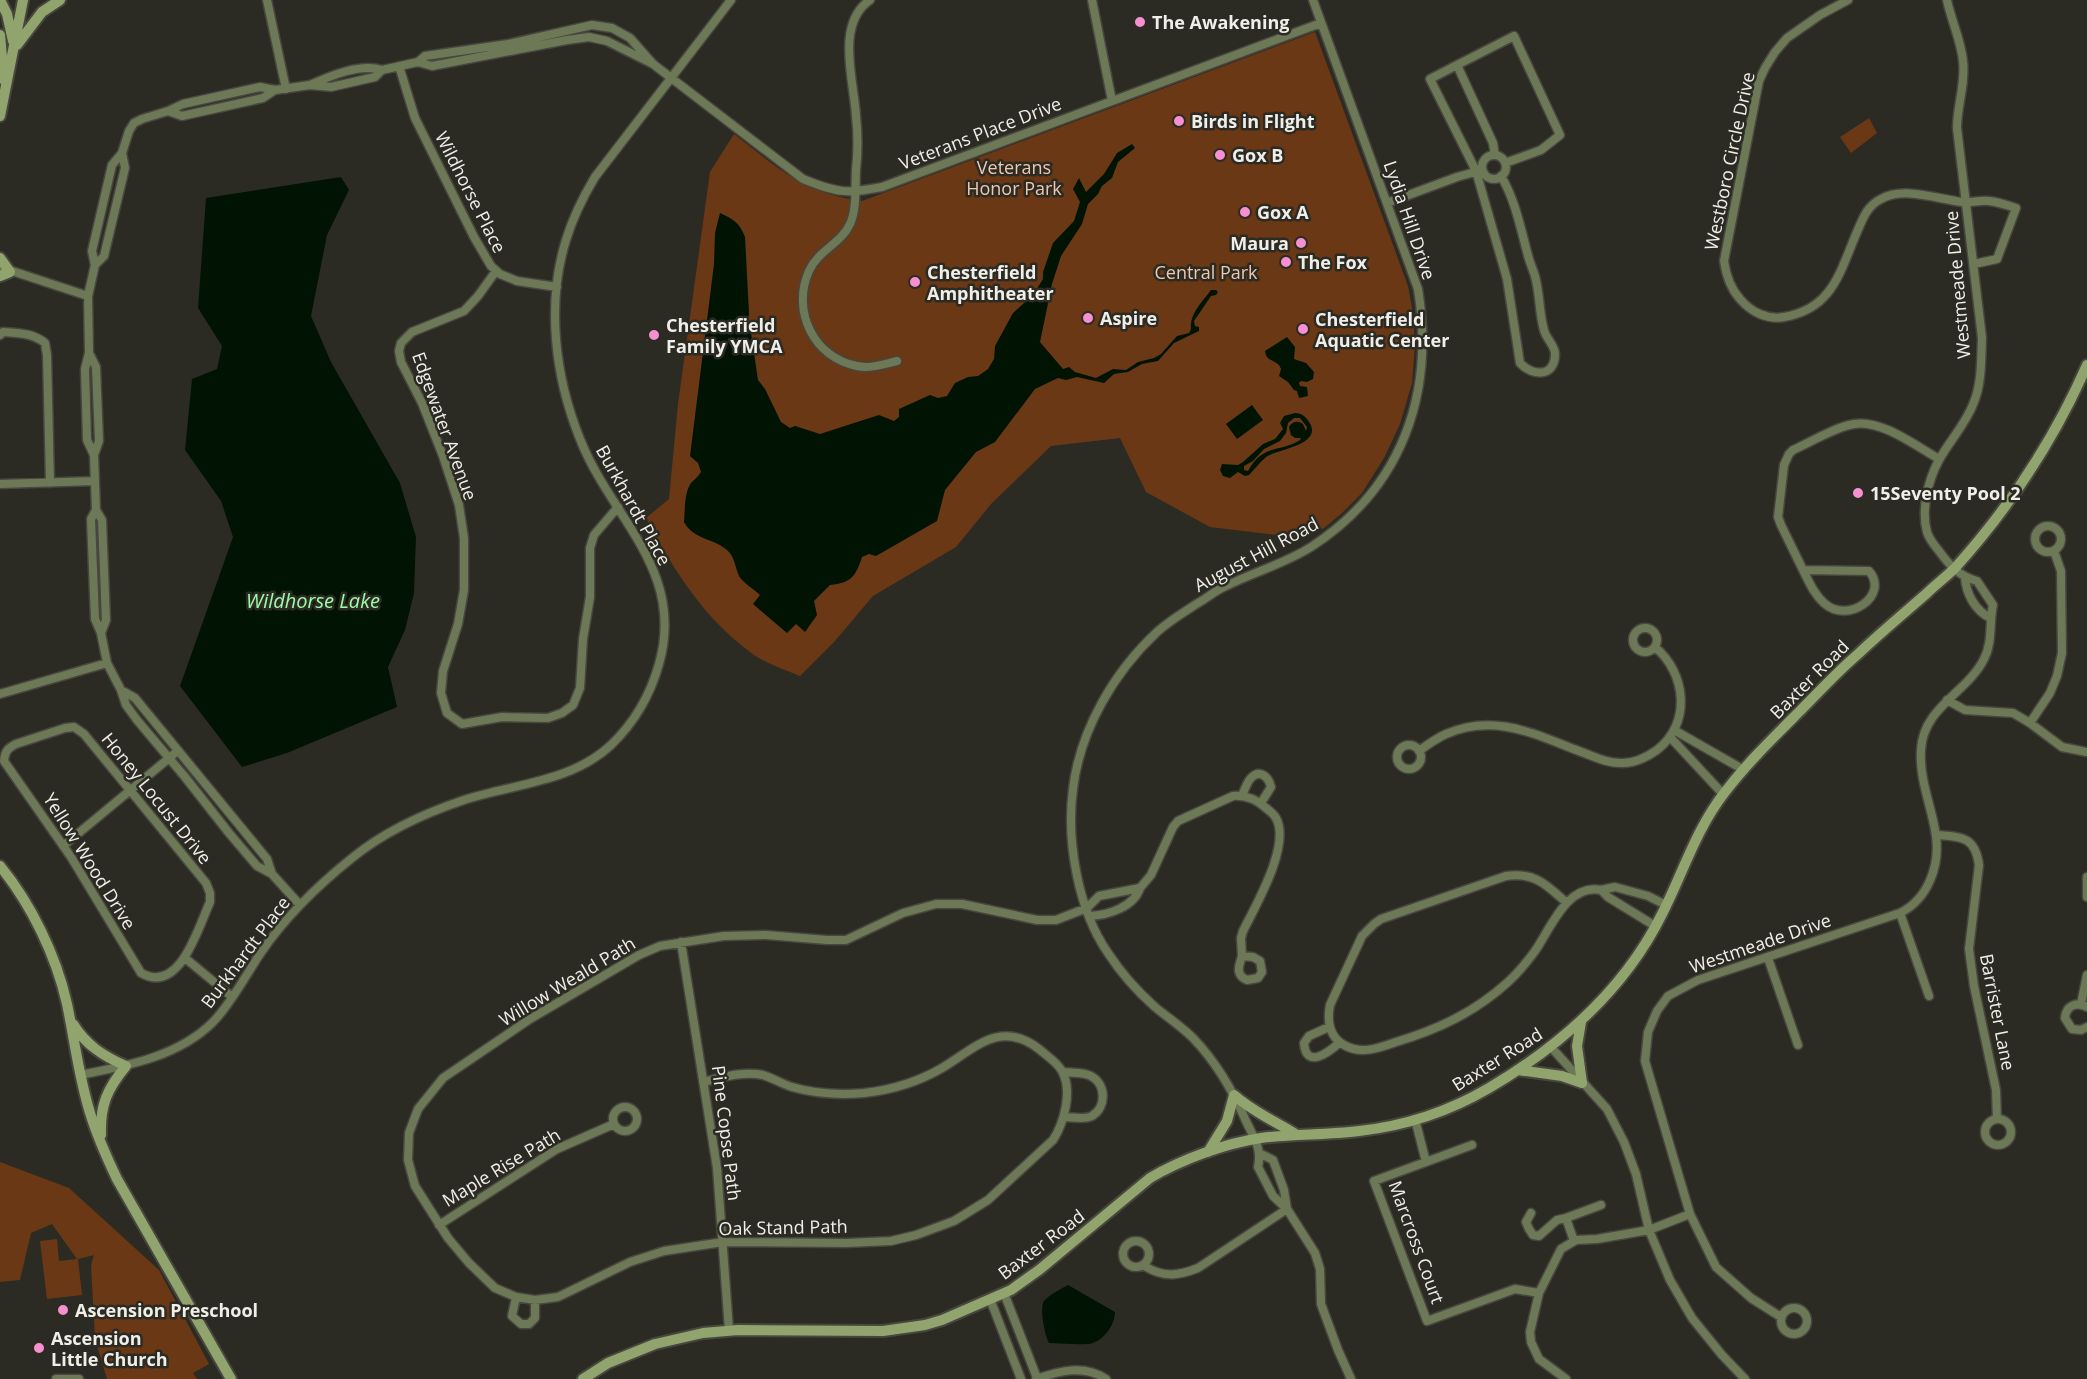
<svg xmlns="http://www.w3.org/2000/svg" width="2087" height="1379" viewBox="0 0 2087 1379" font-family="'Open Sans',sans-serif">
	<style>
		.green { fill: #6a3815 }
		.water { fill: #011404; fill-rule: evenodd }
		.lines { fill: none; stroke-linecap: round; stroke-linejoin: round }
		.street-casing { stroke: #47463f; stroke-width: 11 }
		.secondary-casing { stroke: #47463f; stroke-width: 14 }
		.street { stroke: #6c7856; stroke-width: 8 }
		.secondary { stroke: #91a46d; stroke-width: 10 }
		.poi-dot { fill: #f690d0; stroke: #2c2b23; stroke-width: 2 }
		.labels { text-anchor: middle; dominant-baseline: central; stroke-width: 5; stroke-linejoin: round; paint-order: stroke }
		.poi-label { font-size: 18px; font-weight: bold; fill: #efeee9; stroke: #2c2b23; text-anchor: start }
		.street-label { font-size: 18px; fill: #efeee9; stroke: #2c2b23 }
		.park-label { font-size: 18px; fill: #f1c7ae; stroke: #2c2b23 }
		.water-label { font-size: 20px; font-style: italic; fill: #9bfba7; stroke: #2c2b23 }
	</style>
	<rect width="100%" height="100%" fill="#2c2b23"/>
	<path class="green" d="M1315,32L1408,286L1413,313L1415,346L1412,383L1400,424L1384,458L1362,493L1342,513L1324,528L1300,538L1210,527L1146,492L1120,438L1051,446L991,504L956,547L873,596L834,642L800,676C784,669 764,663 750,652C703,617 673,569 646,518L669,499L678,404L710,172L734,134C779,169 803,193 862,201Z
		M1869,118L1877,133L1851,153L1840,137Z
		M0,1162L69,1188L159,1270L209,1364L193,1373L197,1379H107L95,1339L91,1265L94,1255L78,1259L82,1295L47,1299L40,1241L57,1239L59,1261L77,1259L52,1224L31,1233L20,1280L0,1282Z"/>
	<path class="water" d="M1132,144L1135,148L1118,162L1112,178L1102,186L1098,194L1088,204L1082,224L1061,256L1052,284L1040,342L1063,369L1069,367L1075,372L1096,378L1113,369L1126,370L1138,362L1154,358L1161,354L1177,336L1189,333L1191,329C1189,314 1203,301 1211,290H1216L1218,292L1216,295L1211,296L1194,321L1195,326L1199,327V331L1174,343L1158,361L1142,364L1128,372L1114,374L1104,383L1077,377L1066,380L1058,378L1035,389L995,442L976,452L945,490L937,521L876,556L869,554L862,557C856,576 851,583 830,585L814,601L817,615L805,632L796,624L787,633L753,604L760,595C754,589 743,583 739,576C735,567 735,557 727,550C713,538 694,540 684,522C685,511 684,493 691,483C695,479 698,477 701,472L698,463L690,456L714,264L715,233L720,213C733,219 740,223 745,237L749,313L747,326L751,332L758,380L765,389L781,422L790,428L795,426L820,434L879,415L894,421L899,417V409L930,395L938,398L947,396L955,383L968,377L978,376L988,369L994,359L995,346L1013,313L1033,295L1043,279V272L1053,243L1074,221L1080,202L1073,189L1079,178L1086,192L1104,174L1117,153Z
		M341,177L349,190L327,235L311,316L331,362L400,483L416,537L414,593L405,630L388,667L397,707L287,753L242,767L180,686L233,537L221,501L185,450L192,379L217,369L222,346L198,308L206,198Z
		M1287,337L1295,347L1294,359L1306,363L1314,372L1313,379L1307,382L1301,381L1299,383L1300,386L1307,387L1308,396L1299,398L1297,391L1294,390L1288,382L1279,376L1281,369L1279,365C1273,359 1266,361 1265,351Z
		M1252,405L1263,420L1237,439L1226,424Z
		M1295,413C1300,413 1304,415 1307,419C1328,445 1277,449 1266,457C1259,463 1255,469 1249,475L1245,476L1238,472L1230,478L1223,476L1220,470L1222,464L1238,465L1243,462L1263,444L1275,439L1283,429L1280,423L1284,416ZM1294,418H1300L1307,427L1306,431L1303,424C1297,420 1292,422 1289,427L1291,435L1295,438H1301L1300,440C1280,453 1263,443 1248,471L1244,470V466L1253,461L1264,449L1280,441L1286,433L1288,423Z
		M1068,1285L1115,1312C1115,1324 1105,1339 1093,1343C1086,1346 1059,1343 1049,1343C1045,1336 1039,1308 1044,1301C1049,1295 1061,1289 1068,1285Z"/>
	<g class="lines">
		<g class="street-casing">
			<path id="street" d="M267,0L286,89
				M870,0C835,24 854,81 856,116C858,134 858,152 856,170C855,187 857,209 850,224C841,244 818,250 809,271C791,311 814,358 857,366C870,369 884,364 897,361
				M1092,0L1112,101
				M1313,0L1418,289C1435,394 1402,488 1311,547C1284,564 1254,572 1226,586C1216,590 1207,598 1198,603C1184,612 1169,621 1157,632C1114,672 1080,730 1073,789C1066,840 1078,910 1108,953C1121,973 1137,991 1155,1007C1167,1017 1181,1026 1193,1038C1216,1062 1233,1091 1246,1121C1254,1138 1262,1148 1258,1167L1273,1196L1287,1209L1315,1253L1320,1269L1321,1304L1338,1350L1351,1379
				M1848,0L1820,15L1787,38L1775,52L1765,68L1759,81L1724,261C1726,275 1730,288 1740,299C1751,312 1767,320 1784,317C1833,309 1840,271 1857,232C1863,218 1867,206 1881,199C1904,186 1937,199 1962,202C1971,203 1980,200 1989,201C1998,202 2007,205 2016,208L1997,259L1974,264
				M653,64L630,38L612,28L592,25L508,44L425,56L418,62L432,66L567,40L589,37L607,41L653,64L803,179C837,193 847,194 882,187L1321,23
				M1457,65L1430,79L1476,171L1507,279L1520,363C1533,377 1555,377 1555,354C1555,345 1546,339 1544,330C1539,313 1540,294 1535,276C1533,270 1531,265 1529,259C1521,231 1516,201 1501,176
				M399,66L415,118L474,237L491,266L500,274L517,281L557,287
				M382,70C360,63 330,76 310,85L331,87L375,77L382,70L418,62
				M275,90L263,98L182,116L168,111L183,104L260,87L275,90L310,85
				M122,153L125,168L104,256L95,265L92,251L112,165L122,153L129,131L134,123L142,119L168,111
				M1495,155L1493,143L1457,65L1514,36L1560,135L1541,150L1505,163
				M1482 167a12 12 0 1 1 24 0a12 12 0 1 1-24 0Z
				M1387,203L1457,177L1482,170
				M0,267L88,296
				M496,271L478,296L464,311L412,332L401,343L399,351L401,362L422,403L443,456L459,505L464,538V590L458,624L443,671L441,693L447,713L462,724L502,717L548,718L562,713L573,705L580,688L583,639L590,597V548L594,535L618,507
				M0,335L3,332C18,333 33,333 45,343L47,355L50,483
				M89,353L96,367L99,441L94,455L87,440L85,369L89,353L88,296L95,265
				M94,455L96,510L102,520L106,620L101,633L95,619L91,519L96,510
				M0,484L95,481
				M2035 539a13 13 0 1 1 26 0a13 13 0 1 1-26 0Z
				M1803,570L1781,525L1778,517L1784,465L1789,454L1793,450C1811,442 1835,427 1854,424C1881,419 1916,446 1939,459
				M1803,570L1869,571C1890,595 1848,625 1824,603C1814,594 1809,582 1803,570Z
				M1965,577C1966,594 1975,610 1990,618
				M1633 640a12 12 0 1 1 24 0a12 12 0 1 1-24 0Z
				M101,633L107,663L121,690
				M0,694L107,663
				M1947,700L1965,710L2013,713L2030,723L2062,747L2087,752
				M2030,723L2050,693L2057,676L2062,653L2061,571L2054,551
				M74,727L84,734L206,883L210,893V902C198,928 180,995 141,973L71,857L4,761C5,751 8,748 16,744L65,728Z
				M1674,730L1744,770
				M1670,737L1723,794
				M1397 757a12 12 0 1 1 24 0a12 12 0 1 1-24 0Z
				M1419,751C1427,745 1437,738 1446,734C1495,713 1534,734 1579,751C1593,756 1608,764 1623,763C1635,763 1647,757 1657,750C1692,723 1686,673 1655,647
				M1242,795C1245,790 1247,781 1252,777C1261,769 1269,778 1271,787L1261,803
				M1936,835C1962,837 1975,836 1979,865L1969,949L1974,986L1996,1090L1997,1119
				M63,846L174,754
				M272,874L267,859L135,698L121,690L126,705L137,720L185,777L229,833L257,866L272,874L300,905
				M2087,877V897
				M1140,888L1151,875L1173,827L1178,821L1233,796C1246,795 1256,799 1266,808C1270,811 1274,814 1276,818C1291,845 1256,905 1243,931L1241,938L1242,956
				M1601,890L1615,887L1648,896L1666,905
				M1567,903C1546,885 1536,872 1506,876L1381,919L1374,924L1362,936L1330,1005C1327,1020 1329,1037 1344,1045C1361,1055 1379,1048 1396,1042C1439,1029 1475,1012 1508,982C1518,973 1527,962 1535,951C1550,930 1567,883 1601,890L1608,897L1655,926
				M1900,913L1929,996
				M681,942L717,1168L729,1330
				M1242,956L1253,957L1260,961L1262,972L1258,978L1247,980C1235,975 1239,966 1242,956Z
				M185,958L231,996
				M1768,958L1798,1045
				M2081,1004L2087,975
				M2087,1007C2076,1001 2066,1006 2065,1018L2072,1029L2081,1030L2087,1027
				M1329,1027L1309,1036L1304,1043C1306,1070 1329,1052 1339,1043
				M1550,1046L1607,1109L1624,1142L1636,1174L1649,1230L1670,1280L1692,1318L1722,1355L1745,1379
				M1063,1072C1071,1073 1083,1072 1091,1076C1106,1084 1107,1107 1092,1116C1084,1120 1073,1117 1064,1117
				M80,1075C126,1066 178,1057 213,1022C230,1005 246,975 260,954C285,917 317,886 352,858C384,832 425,813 464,800C513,784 572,782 611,745C635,722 650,696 659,664C686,570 611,518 580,439C555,377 546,304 566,240C573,217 583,197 595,177L731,0
				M704,1082C723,1077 743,1071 763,1075C773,1078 782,1084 792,1087C816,1094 840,1095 864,1093C891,1090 918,1082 942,1068C974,1049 1000,1019 1039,1049C1047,1056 1057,1062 1062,1071C1073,1091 1064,1123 1053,1140L988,1200L954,1221L916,1235L891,1241L846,1243L723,1242L664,1251L630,1262L558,1297L535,1300L516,1297L495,1288L469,1263L448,1238L415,1186L408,1160L409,1133L418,1109L443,1078L530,1019L639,955L660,946L724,936L766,935L827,940H846L903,913L936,904H962L1037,920H1056L1087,908L1099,896L1140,888C1134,907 1108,915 1090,916
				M613 1119a12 12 0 1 1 24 0a12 12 0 1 1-24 0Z
				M1985 1132a13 13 0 1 1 26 0a13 13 0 1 1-26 0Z
				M1415,1119L1426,1162
				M1472,1145L1374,1181L1427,1321L1515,1289L1539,1293
				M1261,1154L1273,1160L1284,1190L1287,1209
				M1531,1213L1526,1222L1529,1229L1533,1235L1539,1236L1557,1220L1566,1218L1574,1241
				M1690,1214L1716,1267L1751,1298L1781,1317
				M1566,1218L1601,1205
				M439,1225L557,1149L614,1124
				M1123 1254a13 13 0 1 1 26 0a13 13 0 1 1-26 0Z
				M1143,1265C1163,1278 1178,1276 1198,1268L1287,1209
				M1004,1293L1037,1378
				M516,1297L512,1316L521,1324H529L535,1318V1300
				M990,1299L1021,1379
				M1781 1321a13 13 0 1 1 26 0a13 13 0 1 1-26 0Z
				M56,1379H79
				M1036,1379C1059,1371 1084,1364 1106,1379
				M1566,1379L1539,1359L1531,1342L1530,1332L1539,1293L1561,1249L1576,1240L1597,1239L1649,1230L1690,1214L1645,1061L1648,1032L1657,1011L1668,996L1698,980L1900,913C1928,899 1940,866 1936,836C1932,807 1919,780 1921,750C1923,707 1967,693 1984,659C1993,642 1989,622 1993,605L1977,581C1959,576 1950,566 1939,551C1934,545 1929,539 1927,532C1921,510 1928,480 1939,460C1950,440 1966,424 1974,402C1982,382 1981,359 1982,338L1957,128C1957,105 1966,83 1963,61C1961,40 1951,20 1947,0"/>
		</g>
		<g class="secondary-casing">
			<path id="secondary" d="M0,0L7,14L13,41
				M0,35L4,80
				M17,45L42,12L60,0
				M0,116L23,0
				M0,258L10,272L0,276
				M0,866C31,904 56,955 67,1004C75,1042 79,1079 91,1116C98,1138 107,1158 117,1179L231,1379
				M1581,1022L1577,1046L1582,1083
				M73,1024C86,1045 103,1056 126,1066C107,1089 100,1105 101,1135
				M1518,1070L1562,1076L1582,1083
				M1208,1152L1227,1121L1234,1095C1253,1112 1275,1121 1297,1135
				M583,1379L608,1363L655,1344L703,1333L738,1330L883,1331L925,1325L942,1320L1011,1290L1039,1270L1150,1178C1180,1160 1226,1143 1261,1138C1293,1134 1326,1135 1359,1131C1404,1126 1450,1111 1489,1088C1560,1046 1625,989 1662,914C1683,873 1696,829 1725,792C1748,762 1775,736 1801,710C1819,692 1837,672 1857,655C1879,634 1903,614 1926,594C1935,585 1946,577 1955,568C2010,507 2054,440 2087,365"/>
		</g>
		<use href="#street" class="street"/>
		<use href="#secondary" class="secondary"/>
	</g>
	<g class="poi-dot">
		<circle cx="1140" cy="22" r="6"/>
		<circle cx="1179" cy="121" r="6"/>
		<circle cx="1220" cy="155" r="6"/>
		<circle cx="1245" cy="212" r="6"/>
		<circle cx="1301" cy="243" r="6"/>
		<circle cx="1286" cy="262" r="6"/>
		<circle cx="915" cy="282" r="6"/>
		<circle cx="1088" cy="318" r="6"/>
		<circle cx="1303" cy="329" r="6"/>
		<circle cx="654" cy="335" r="6"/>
		<circle cx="1858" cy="493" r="6"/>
		<circle cx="63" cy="1310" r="6"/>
		<circle cx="39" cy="1348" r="6"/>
	</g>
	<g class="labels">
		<g class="poi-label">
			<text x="1152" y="22">The Awakening</text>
			<text x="1191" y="121">Birds in Flight</text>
			<text x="1232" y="155">Gox B</text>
			<text x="1257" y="212">Gox A</text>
			<text x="1289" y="243" text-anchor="end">Maura</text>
			<text x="1298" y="262">The Fox</text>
			<text x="927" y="272">Chesterfield<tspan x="927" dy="21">Amphitheater</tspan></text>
			<text x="1100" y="318">Aspire</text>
			<text x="1315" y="319">Chesterfield<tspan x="1315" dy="21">Aquatic Center</tspan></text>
			<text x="666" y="325">Chesterfield<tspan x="666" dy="21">Family YMCA</tspan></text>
			<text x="1870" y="493">15Seventy Pool 2</text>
			<text x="75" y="1310">Ascension Preschool</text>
			<text x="51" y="1338">Ascension<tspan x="51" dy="21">Little Church</tspan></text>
		</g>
		<g class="street-label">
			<text transform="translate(980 133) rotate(-21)">Veterans Place Drive</text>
			<text transform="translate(1729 161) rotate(-78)">Westboro Circle Drive</text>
			<text transform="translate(471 192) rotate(63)">Wildhorse Place</text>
			<text transform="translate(1410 220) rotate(71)">Lydia Hill Drive</text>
			<text transform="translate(1957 285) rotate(-95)">Westmeade Drive</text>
			<text transform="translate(445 426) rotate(70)">Edgewater Avenue</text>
			<text transform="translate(634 505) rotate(61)">Burkhardt Place</text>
			<text transform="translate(1256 554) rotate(-28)">August Hill Road</text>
			<text transform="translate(1809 679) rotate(-45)">Baxter Road</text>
			<text transform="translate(157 798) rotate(51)">Honey Locust Drive</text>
			<text transform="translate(90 861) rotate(58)">Yellow Wood Drive</text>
			<text transform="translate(1760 943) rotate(-19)">Westmeade Drive</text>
			<text transform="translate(245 952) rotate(-53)">Burkhardt Place</text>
			<text transform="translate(567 981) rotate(-31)">Willow Weald Path</text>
			<text transform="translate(1998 1012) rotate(79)">Barrister Lane</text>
			<text transform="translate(1497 1059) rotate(-32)">Baxter Road</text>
			<text transform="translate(727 1133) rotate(83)">Pine Copse Path</text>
			<text transform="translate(501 1167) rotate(-31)">Maple Rise Path</text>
			<text transform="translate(783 1227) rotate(-1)">Oak Stand Path</text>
			<text transform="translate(1417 1242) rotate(70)">Marcross Court</text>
			<text transform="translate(1041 1244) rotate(-37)">Baxter Road</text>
		</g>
		<g class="park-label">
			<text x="1014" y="167">Veterans<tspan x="1014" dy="21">Honor Park</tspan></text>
			<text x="1206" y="272">Central Park</text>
		</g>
		<g class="water-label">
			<text x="313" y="600">Wildhorse Lake</text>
		</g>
	</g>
</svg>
